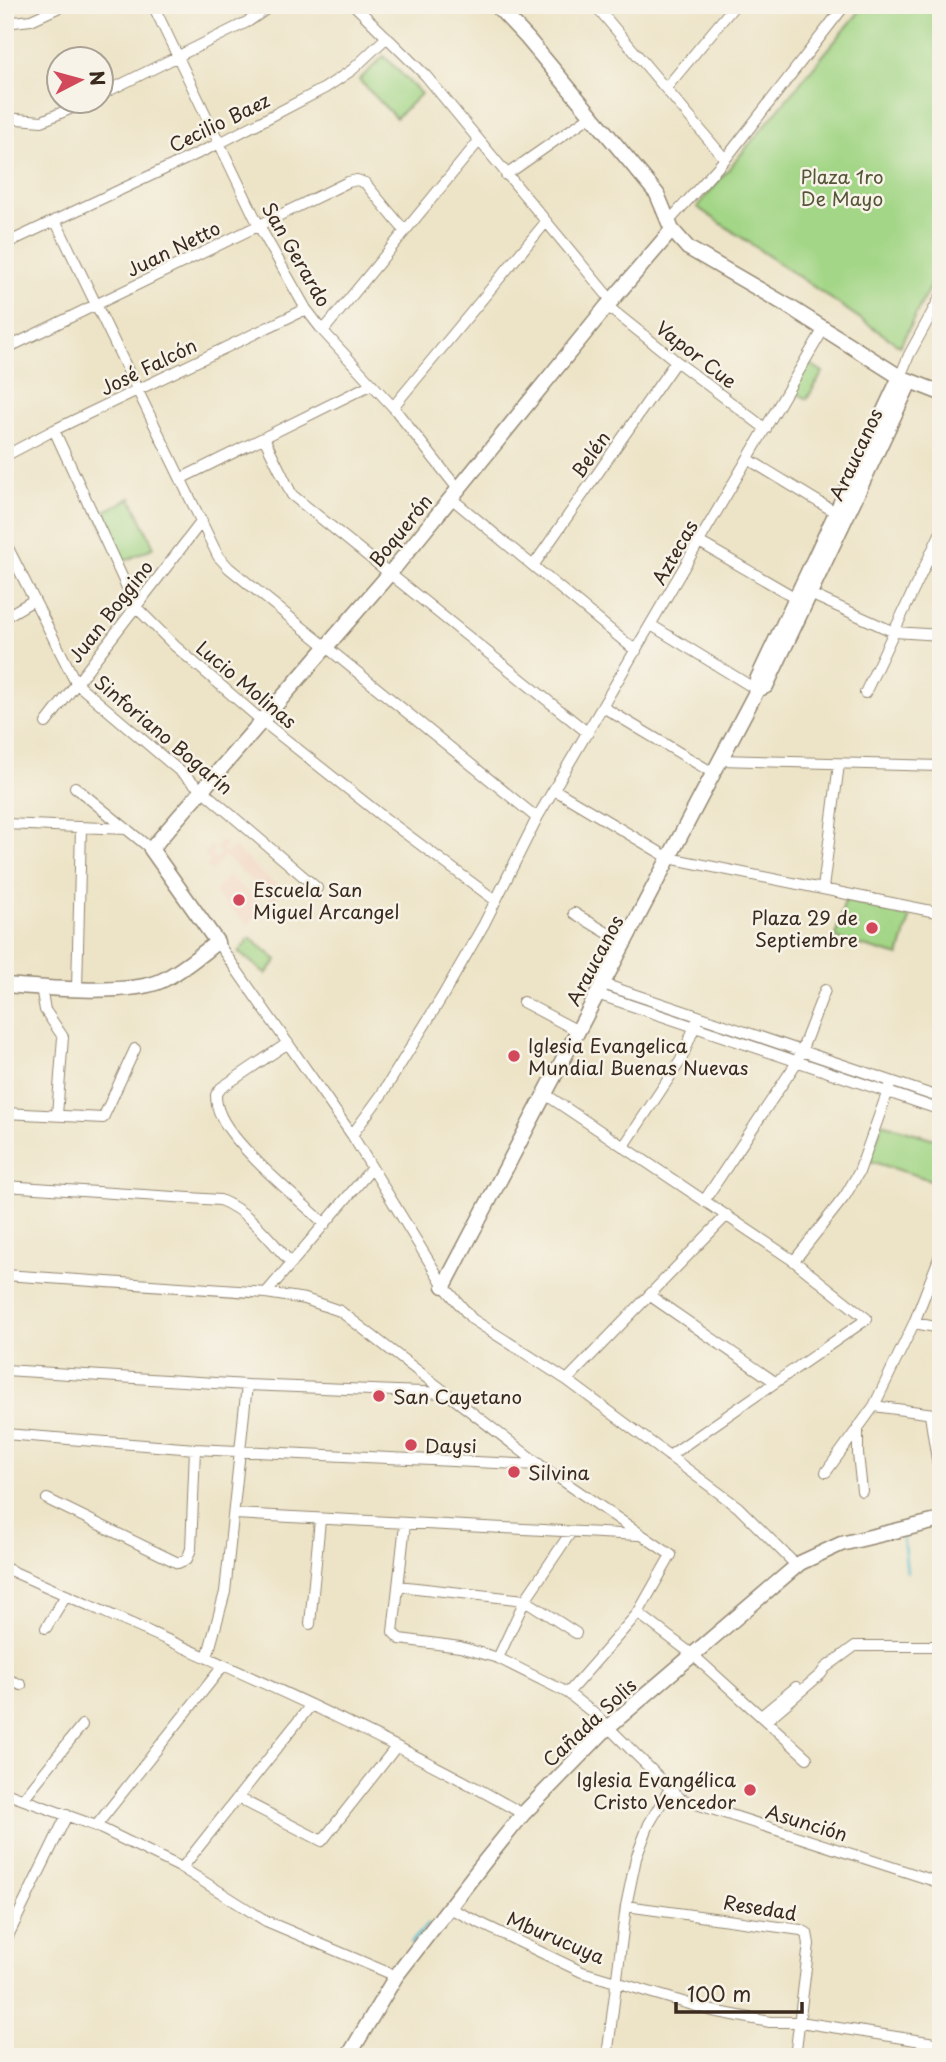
<svg xmlns="http://www.w3.org/2000/svg" width="946" height="2062" viewBox="0 0 946 2062" font-family="'Playpen Sans',sans-serif">
	<style>
		.built { fill: #f3d4bf }
		.green { fill: #a3d686; stroke: #6f8052; stroke-width: 2 }
		.lines { fill: none; stroke-linecap: round; stroke-linejoin: round }
		.stream { stroke: #54bed1; stroke-width: 2.5 }
		.street-casing { stroke: #948772; stroke-width: 12 }
		.secondary-casing { stroke: #948772; stroke-width: 17 }
		.street { stroke: #fff; stroke-width: 10 }
		.secondary { stroke: #fff; stroke-width: 14 }
		.poi-dot { fill: #d1495b; stroke: #f7f3e8; stroke-width: 2.5 }
		.labels { text-anchor: middle; dominant-baseline: central; stroke-width: 5; stroke-linejoin: round; paint-order: stroke }
		.street-label { font-size: 19px; fill: #3b2a1e; stroke: #f7f3e8 }
		.park-label { font-size: 19px; fill: #555538; stroke: #f7f3e8 }
		.poi-label { font-size: 19px; fill: #3b2a1e; stroke: #f7f3e8; text-anchor: start }
	</style>
	<rect width="100%" height="100%" fill="#f7f3e8"/>
	<filter id="ink" filterUnits="userSpaceOnUse"><feTurbulence type="fractalNoise" baseFrequency=".0143" numOctaves="2"/><feDisplacementMap in="SourceGraphic" scale="14" xChannelSelector="R" yChannelSelector="G"/><feConvolveMatrix kernelMatrix="1 2 1 2 8 2 1 2 1" color-interpolation-filters="sRGB"/></filter>
	<filter id="wash" filterUnits="userSpaceOnUse"><feTurbulence type="fractalNoise" baseFrequency=".00686" numOctaves="4" result="noise"/><feDisplacementMap in="SourceGraphic" scale="28" xChannelSelector="R" yChannelSelector="G"/><feGaussianBlur stdDeviation="1.57" result="paint"/><feColorMatrix in="noise" values="0 0 0 0 0 0 0 0 0 0 0 0 0 0 0 0 0 1.4 0 .05"/><feComposite in="paint" operator="in"/></filter>
	<g filter="url(#wash)">
		<rect width="100%" height="100%" fill="#ede4c7"/>
		<path class="built" d="M222,840L227,844L222,850L226,854L233,847L283,891L274,901L224,856L212,872L206,867L211,861L204,855L211,846L215,850L210,855L215,859L220,853L215,848Z
			M228,875L264,907L249,925L213,893Z"/>
		<path class="green" d="M865,5H925L941,19V264L900,346L697,207Z
			M384,56L421,94L396,118L359,80Z
			M809,363L823,372L807,399L793,391Z
			M131,498L154,547L121,563L97,515Z
			M845,900L910,918L899,956L835,938Z
			M250,938L277,960L266,974L239,952Z
			M882,1123L941,1141V1170L937,1182L870,1161Z"/>
		<g class="lines">
			<path class="stream" d="M903,1537L907,1572
				M411,1943L428,1924"/>
		</g>
	</g>
	<g filter="url(#ink)">
		<g class="lines">
			<g class="street-casing">
				<path id="street" d="M153,5L259,226L306,309L323,331L393,407L458,489
					M354,5L426,76L611,300
					M595,5L725,159
					M5,23L31,20L64,5
					M666,88L735,5
					M102,94L249,21L272,5
					M5,118L42,121L86,102
					M506,175L592,115
					M55,220L218,556L229,568L537,818
					M670,220L727,157L845,5
					M5,244L220,143L325,88L352,70L387,37
					M607,306L676,361L766,429
					M323,331L478,142
					M5,349L348,182L357,180L365,183L405,231
					M900,377L909,355L941,296
					M393,407L546,222
					M54,430L136,607L175,646L261,720L382,816L495,900
					M264,438L292,495L588,733
					M5,456L54,430L306,309
					M748,459L840,515
					M182,478L372,384
					M451,498L636,651
					M5,542L76,683L317,888
					M699,542L796,598L810,594L894,632L941,635
					M533,566L676,361
					M5,617L34,600
					M651,625L757,690
					M865,693L941,532
					M603,707L713,773
					M46,723L202,521
					M721,760L941,766
					M75,787L151,849
					M555,790L669,858L941,913
					M5,824L127,829
					M823,888L839,764
					M574,913L624,943
					M217,942L352,1135L444,1286L472,1319L567,1380L738,1507L797,1566
					M603,984L941,1098
					M41,987L45,1010L63,1037L57,1115
					M77,988L81,827
					M597,994L941,1110
					M523,1002L578,1031
					M288,1043L221,1088L216,1095C216,1102 218,1110 221,1116C236,1148 297,1198 325,1224
					M545,1094L794,1261L867,1319L669,1456
					M5,1113L103,1118L135,1049
					M352,1135L382,1094L442,997L484,924L537,818L823,330
					M624,1146L681,1060L696,1023
					M5,1186L220,1200C250,1212 270,1240 291,1263
					M704,1201L797,1062L825,990
					M794,1261L845,1196L859,1172L889,1088
					M5,1275L266,1293L305,1299L340,1311L540,1465L671,1555L638,1613L568,1693
					M266,1293L372,1168
					M649,1295L775,1382
					M914,1323L941,1328
					M5,1370L247,1385L446,1393
					M567,1380L727,1215
					M874,1406L941,1415
					M930,1415L941,1485
					M858,1426V1454L862,1491
					M5,1434L195,1449L539,1465
					M826,1472L874,1406L914,1323L941,1253
					M47,1499L178,1563L187,1559L191,1549L195,1449
					M234,1514L639,1535
					M405,1524L393,1632L400,1639L460,1647L498,1658L568,1693L597,1716L681,1799L941,1883
					M5,1568C179,1646 357,1719 523,1814
					M398,1586L525,1600L576,1633
					M638,1613L693,1655L807,1758
					M310,1624L320,1520
					M46,1628L66,1595
					M207,1658L225,1592L247,1385
					M498,1658L525,1600L571,1532
					M5,1678L21,1685
					M761,1716L796,1687
					M766,1721L821,1674L825,1668L855,1646H941
					M5,1793L96,1826L182,1868L266,1921L396,1976
					M23,1799L82,1725
					M240,1799L322,1841L396,1747
					M96,1826L223,1666
					M182,1868L311,1705
					M626,1906L801,1930L807,1933L809,1944L795,2057
					M449,1908L582,1972L713,2011L770,2022H800L941,2044
					M5,1942L67,1815
					M607,2057L626,1906L636,1858L649,1824L669,1790"/>
			</g>
			<g class="secondary-casing">
				<path id="secondary" d="M496,5L527,38L657,194L672,230L688,248L788,306L900,377L941,393
					M758,688L757,680L900,377
					M5,985C42,988 132,996 163,980C183,970 200,955 217,942L151,849L391,572L607,306L672,230
					M444,1286L757,690L766,686L910,382
					M348,2057L396,1976L485,1861L523,1814L607,1728L800,1563L841,1544L941,1520"/>
			</g>
			<use href="#street" class="street"/>
			<use href="#secondary" class="secondary"/>
		</g>
	</g>
	<g class="poi-dot">
		<circle cx="239" cy="900" r="7"/>
		<circle cx="872" cy="928" r="7"/>
		<circle cx="514" cy="1056" r="7"/>
		<circle cx="379" cy="1396" r="7"/>
		<circle cx="411" cy="1445" r="7"/>
		<circle cx="514" cy="1472" r="7"/>
		<circle cx="750" cy="1790" r="7"/>
	</g>
	<g class="labels">
		<g class="street-label">
			<text transform="translate(219 122) rotate(-26)">Cecilio Baez</text>
			<text transform="translate(173 248) rotate(-26)">Juan Netto</text>
			<text transform="translate(297 254) rotate(60)">San Gerardo</text>
			<text transform="translate(697 354) rotate(38)">Vapor Cue</text>
			<text transform="translate(148 366) rotate(-26)">José Falcón</text>
			<text transform="translate(590 454) rotate(-55)">Belén</text>
			<text transform="translate(855 454) rotate(-65)">Araucanos</text>
			<text transform="translate(400 530) rotate(-51)">Boquerón</text>
			<text transform="translate(674 552) rotate(-60)">Aztecas</text>
			<text transform="translate(110 611) rotate(-52)">Juan Boggino</text>
			<text transform="translate(247 684) rotate(40)">Lucio Molinas</text>
			<text transform="translate(164 734) rotate(40)">Sinforiano Bogarín</text>
			<text transform="translate(594 960) rotate(-62)">Araucanos</text>
			<text transform="translate(589 1722) rotate(-43)">Cañada Solis</text>
			<text transform="translate(807 1822) rotate(17)">Asunción</text>
			<text transform="translate(760 1907) rotate(9)">Resedad</text>
			<text transform="translate(556 1937) rotate(23)">Mburucuya</text>
		</g>
		<g class="park-label">
			<text x="842" y="176">Plaza 1ro<tspan x="842" dy="22">De Mayo</tspan></text>
		</g>
		<g class="poi-label">
			<text x="253" y="889">Escuela San<tspan x="253" dy="22">Miguel Arcangel</tspan></text>
			<text x="858" y="917" text-anchor="end">Plaza 29 de<tspan x="858" dy="22">Septiembre</tspan></text>
			<text x="528" y="1045">Iglesia Evangelica<tspan x="528" dy="22">Mundial Buenas Nuevas</tspan></text>
			<text x="393" y="1396">San Cayetano</text>
			<text x="425" y="1445">Daysi</text>
			<text x="528" y="1472">Silvina</text>
			<text x="736" y="1779" text-anchor="end">Iglesia Evangélica<tspan x="736" dy="22">Cristo Vencedor</tspan></text>
		</g>
	</g>
	<rect width="946" height="2062" fill="none" stroke="#f7f3e8" stroke-width="28"/>
	<g transform="translate(80 80) rotate(84)"><circle r="33" fill="#f7f3e8" stroke="#aca397" stroke-width="2"/>
	<path d="M0-5L12 26L0 18L-12 26Z" fill="#d1495b"/>
	<text y="-10" font-size="19" font-weight="bold" text-anchor="middle" fill="#3b2a1e">N</text>
	</g>
	<path d="M676 2002v10h126v-10" fill="none" stroke="#3b2a1e" stroke-width="3.5"/>
	<text x="687" y="2002" font-size="21" fill="#3b2a1e" stroke="#f7f3e8" stroke-width="5" paint-order="stroke">100 m</text>
</svg>
